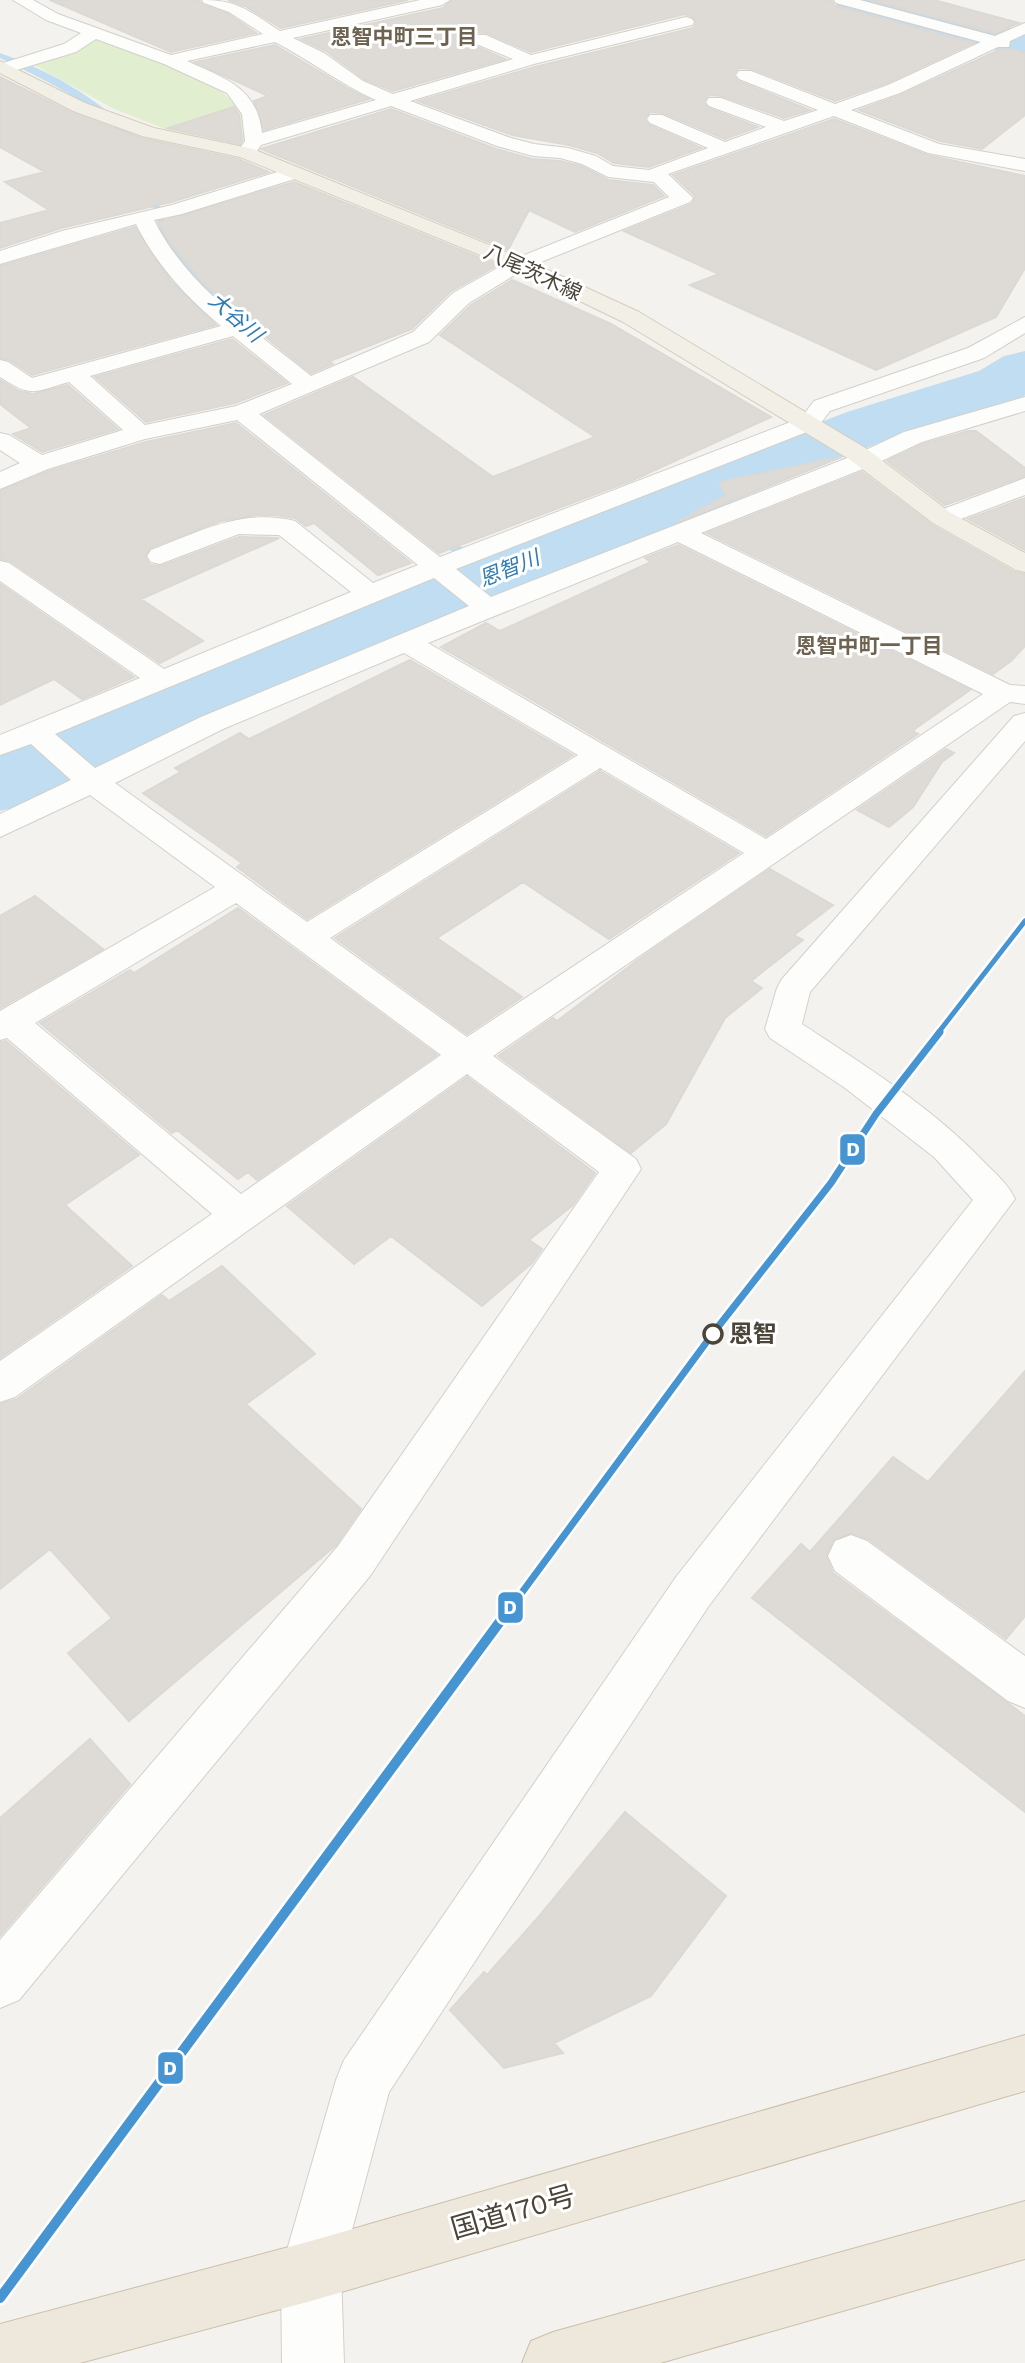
<svg xmlns="http://www.w3.org/2000/svg" width="1025" height="2363" viewBox="0 0 1025 2363" font-family="'Work Sans','Noto Sans JP',sans-serif">
	<style>
		.green { fill: #e1eecf }
		.lines { fill: none; stroke-linecap: round; stroke-linejoin: round }
		.stream { fill: #c0ddf1; fill-rule: evenodd }
		.river { fill: #c0ddf1; fill-rule: evenodd }
		.building { fill: #dedbd6; stroke: #dcd9d4; stroke-width: 2 }
		.minor-casing { stroke: #d2d0cb; stroke-width: 2 }
		.major-casing { stroke: #d6cebb; stroke-width: 2 }
		.highway-casing { stroke: #ccbfa9; stroke-width: 2 }
		.minor { fill: #fdfdfc; fill-rule: evenodd }
		.major { fill: #f2efe6; fill-rule: evenodd }
		.highway { fill: #ede8db; fill-rule: evenodd }
		.rail-1-far2-casing { stroke: #fff; stroke-width: 10 }
		.rail-1-far1-casing { stroke: #fff; stroke-width: 12 }
		.rail-1-casing { stroke: #fff; stroke-width: 15 }
		.rail-1-far2 { stroke: #4694d1; stroke-width: 5 }
		.rail-1-far1 { stroke: #4694d1; stroke-width: 7 }
		.rail-1 { stroke: #4694d1; stroke-width: 10 }
		.stop-dot { fill: #fff; stroke: #4b4439; stroke-width: 3.5 }
		.labels { text-anchor: middle; dominant-baseline: central; stroke-width: 6; stroke-linejoin: round; paint-order: stroke }
		.far-neighbourhood-label { font-size: 21px; font-weight: bold; fill: #6e6250; stroke: #fff }
		.far-street-label { font-size: 21px; fill: #4b4439; stroke: #fff }
		.far-water-label { font-size: 21px; font-style: italic; fill: #2e7ab2; stroke: #fff }
		.stop-label { font-size: 24px; font-weight: bold; fill: #4b4439; stroke: #fff; text-anchor: start }
		.near-street-label { font-size: 28px; fill: #4b4439; stroke: #fff }
		.line-badge { stroke: #fff; stroke-width: 2.5 }
		.badge-label { font-size: 19px; text-anchor: middle; font-weight: bold; fill: #fff }
	</style>
	<rect width="100%" height="100%" fill="#f4f2ee"/>
	<path class="green" d="M97,38C135,52 236,79 245,123C246,130 245,138 245,145L168,130L114,109L29,62L84,47Z"/>
	<g class="lines">
		<path class="stream" d="M0,53C56,73 113,106 149,154L142,156C104,107 54,85 0,58Z
			M145,181L152,183L174,247L219,300V304H213L165,248Z
			M433,530H441L492,572V578H484L433,536Z"/>
		<path class="river" d="M833,0H903L1025,32V58L839,9Z
			M1025,351V395L1023,397L891,438L513,590L217,717L29,804L0,811V756L463,560L847,412L979,371L1004,356Z"/>
	</g>
	<path class="building" d="M50,0H199L203,5L228,14L256,33L171,52Z
		M228,0H408L281,28L245,6Z
		M452,0H831L835,6L973,43L887,83L835,101L752,69L739,68L733,75L738,81L810,110L784,118L722,96L709,95L703,102L708,108L758,127L725,139L663,113L650,112L644,119L649,125L701,148L649,167L614,163L597,153L569,145L512,135L418,101L535,67L693,28L696,23L693,17L685,14L531,52L487,33L474,32L470,38L473,45L505,59L393,91L364,79L326,51L301,39L443,8Z
		M870,0H934L1019,23L995,33Z
		M275,45L349,89L369,99L264,130L254,101L268,96L195,62Z
		M1010,49L1025,53V115L982,149L940,141L859,110L901,95L999,50Z
		M0,77L72,113L141,138L238,159L269,172L171,202L61,228L0,248V223L49,210L5,182L45,172L0,147Z
		M234,107L239,115L242,140L240,144L168,128Z
		M391,109L496,149L532,159L560,161L581,166L608,180L653,185L664,196L575,232L529,210L508,250L261,149Z
		M834,119L927,155L1025,176V268L996,317L876,370L690,285L719,274L624,231L692,204L695,196L673,175Z
		M294,182L498,265L451,291L412,329L330,361L333,364L311,373L247,322L205,285L170,243L158,222Z
		M135,227L171,281L216,325L32,375L9,360L0,358V266Z
		M512,280L611,324L771,417L633,480L439,553L264,415L353,377L493,477L595,437L440,335L471,305Z
		M232,339L287,383L235,403L146,422L95,377Z
		M0,380L19,391L33,394L68,385L118,429L42,452L13,434L31,428L0,404Z
		M236,423L411,563L378,575L314,523L306,526L295,518L276,515H257L221,521L150,548L145,557L150,565L161,566L239,537L279,538L141,599L203,641L160,663L10,561L0,559V491L49,471L146,442Z
		M968,431H976L1025,468V476L945,505L887,461L923,444Z
		M841,457L677,522L726,496L720,482Z
		M862,472L932,525L1015,572L1025,574V646L1011,661L993,674L707,533Z
		M1025,498V550L968,519Z
		M678,545L970,690L912,731L918,734L766,836L441,647L486,623L500,631L651,562L645,558Z
		M0,584L134,677L82,699L54,679L0,705Z
		M410,660L573,755L307,919L237,867L242,863L143,793L181,772L175,768L240,733L249,739Z
		M946,749L954,753L942,762L913,807L889,827L857,810Z
		M600,771L739,853L609,939L523,882L437,938L522,997L467,1034L335,938Z
		M770,869L833,905L794,935L803,940L751,981L762,988L725,1018L666,1124L631,1153L498,1056L553,1018L557,1021L639,959Z
		M35,896L103,949L0,1008V916Z
		M238,908L437,1055L257,1180L248,1172L238,1179L177,1130L172,1133L40,1023L130,970L134,973Z
		M6,1041L139,1155L65,1205L132,1266L0,1358V1042Z
		M467,1077L595,1173L573,1205L529,1240L542,1249L532,1263L482,1306L391,1236L354,1264L287,1206Z
		M222,1266L315,1354L246,1404L361,1509L336,1545L129,1721L68,1653L112,1618L50,1549L0,1589V1404L17,1399L162,1295L169,1301Z
		M1025,1371V1616L1006,1639L868,1539L852,1533L834,1539L826,1555L833,1573L1025,1716V1812L752,1598L801,1544L810,1552L893,1457L928,1482Z
		M90,1739L130,1784L0,1936V1818Z
		M625,1812L726,1896L651,1996L554,2043L563,2053L504,2068L450,2010L484,1972L487,1975L541,1914Z"/>
	<g class="lines">
		<g class="minor-casing">
			<path id="minor" d="M13,0H33L58,14L171,55L263,34L229,12L204,3L202,0C239,0 250,12 280,31L420,0H450L442,5L293,38L324,53L363,81L393,94L513,59L474,43L472,39L474,35H486L531,55L686,17L692,19L694,22L692,25L534,64L410,101L511,138L534,144L568,148L596,156L613,166L649,170L708,148L650,123L647,119L650,115H662L725,142L766,127L709,106L706,102L709,98H721L784,121L818,110L739,79L736,75L739,71H751L835,104L888,85L981,42L836,3L834,0H860L995,36L1025,23V34L1010,41L1009,47H998L900,93L851,110L939,144L1025,159V171L928,153L834,116L668,174L693,198L690,202L526,268L469,303L429,342L259,414L440,557L801,418L814,401L968,348L1025,317V333L984,358L830,411L817,428L456,569L491,597L855,455L904,432L1025,397V411L922,442L873,465L701,533L1010,685L1025,686V704L1010,702L493,1056L636,1159L641,1169L370,1576L19,2000L0,2008V1940L338,1546L599,1172L467,1074L15,1397L0,1402V1361L212,1214L7,1038L0,1040V1011L215,887L90,795L0,837V814L71,780L31,744L0,755V735L140,678L0,581V561L9,563L164,669L351,592L279,535L239,534L160,564L151,562L147,556L151,550C199,532 242,508 295,521L373,583L418,565L237,420L145,439L48,469L0,489V472L20,463L0,450V433L9,435L42,455L123,430L69,382C34,392 32,398 0,377V360L8,362L32,378L221,326C187,298 155,263 136,224L0,264V251L62,231L172,205L287,169H301L304,173L301,177L182,214L154,220C187,287 254,330 311,376L413,332L453,293L512,260L669,197L654,182L608,177L582,164L560,158L533,156L497,146L391,106L261,145L253,157H239L237,153L245,141L242,114L227,93L164,64L96,39L76,52L10,72H0V64L64,44L81,33L46,20ZM275,42C310,60 340,84 376,100L262,133C257,87 224,78 187,61ZM233,336L292,384L236,406L145,425L90,376ZM678,542L983,694L766,839L428,643ZM434,578L469,606L201,717L95,768L55,734ZM404,653L578,755L307,922L115,783L223,729ZM600,768L744,853L467,1037L330,938ZM236,903L441,1055L241,1194L35,1023Z
				M1025,478V495L942,526L933,523L929,518L933,513Z
				M1025,713V741L810,992L802,1024C865,1066 932,1107 984,1162C996,1174 1008,1184 1015,1199L708,1607L389,2092L341,2271L344,2363H282L281,2271L336,2080L344,2060L676,1577L973,1200L934,1157L845,1088L770,1038L765,1029L777,988L782,979L1014,716Z
				M851,1535L867,1541L1025,1656V1708L1008,1701L835,1571L828,1556L835,1541Z"/>
		</g>
		<g class="major-casing">
			<path id="major" d="M0,61L85,103L154,128L253,149L526,260L639,312L867,449L951,513L1025,553V572L1016,570L933,523L849,459L623,322L512,268L240,157L142,136L73,111L0,73Z"/>
		</g>
		<g class="highway-casing">
			<path id="highway" d="M1025,2035V2091L311,2301L80,2363H0V2324L311,2241Z
				M1025,2201V2259L660,2363H522L531,2341L553,2332Z"/>
		</g>
		<use href="#minor" class="minor"/>
		<use href="#major" class="major"/>
		<use href="#highway" class="highway"/>
		<g class="rail-1-far2-casing">
			<path id="rail-1-far2" d="M938,1033L1025,921"/>
		</g>
		<g class="rail-1-far1-casing">
			<path id="rail-1-far1" d="M509,1610L714,1332L831,1183L876,1114L940,1032"/>
		</g>
		<g class="rail-1-casing">
			<path id="rail-1" d="M0,2298L510,1608"/>
		</g>
		<use href="#rail-1-far2" class="rail-1-far2"/>
		<use href="#rail-1-far1" class="rail-1-far1"/>
		<use href="#rail-1" class="rail-1"/>
	</g>
	<circle class="stop-dot" cx="713" cy="1334" r="9"/>
	<g class="labels">
		<g class="far-neighbourhood-label">
			<text x="404" y="36">恩智中町三丁目</text>
			<text x="869" y="645">恩智中町一丁目</text>
		</g>
		<g class="far-street-label">
			<text transform="translate(533 272) rotate(25)">八尾茨木線</text>
		</g>
		<g class="far-water-label">
			<text transform="translate(236 317) rotate(41)">大谷川</text>
			<text transform="translate(509 568) rotate(-22)">恩智川</text>
		</g>
		<g class="stop-label">
			<text x="729" y="1334">恩智</text>
		</g>
		<g class="near-street-label">
			<text transform="translate(513 2212) rotate(-16)">国道170号</text>
		</g>
	</g>
	<g class="line-badge">
		<rect x="839" y="1133" width="27" height="33" rx="7" fill="#4694d1"/>
		<rect x="497" y="1591" width="27" height="33" rx="7" fill="#4694d1"/>
		<rect x="157" y="2051" width="27" height="34" rx="7" fill="#4694d1"/>
	</g>
	<g class="badge-label">
		<text x="853" y="1156">D</text>
		<text x="510" y="1614">D</text>
		<text x="170" y="2075">D</text>
	</g>
</svg>
